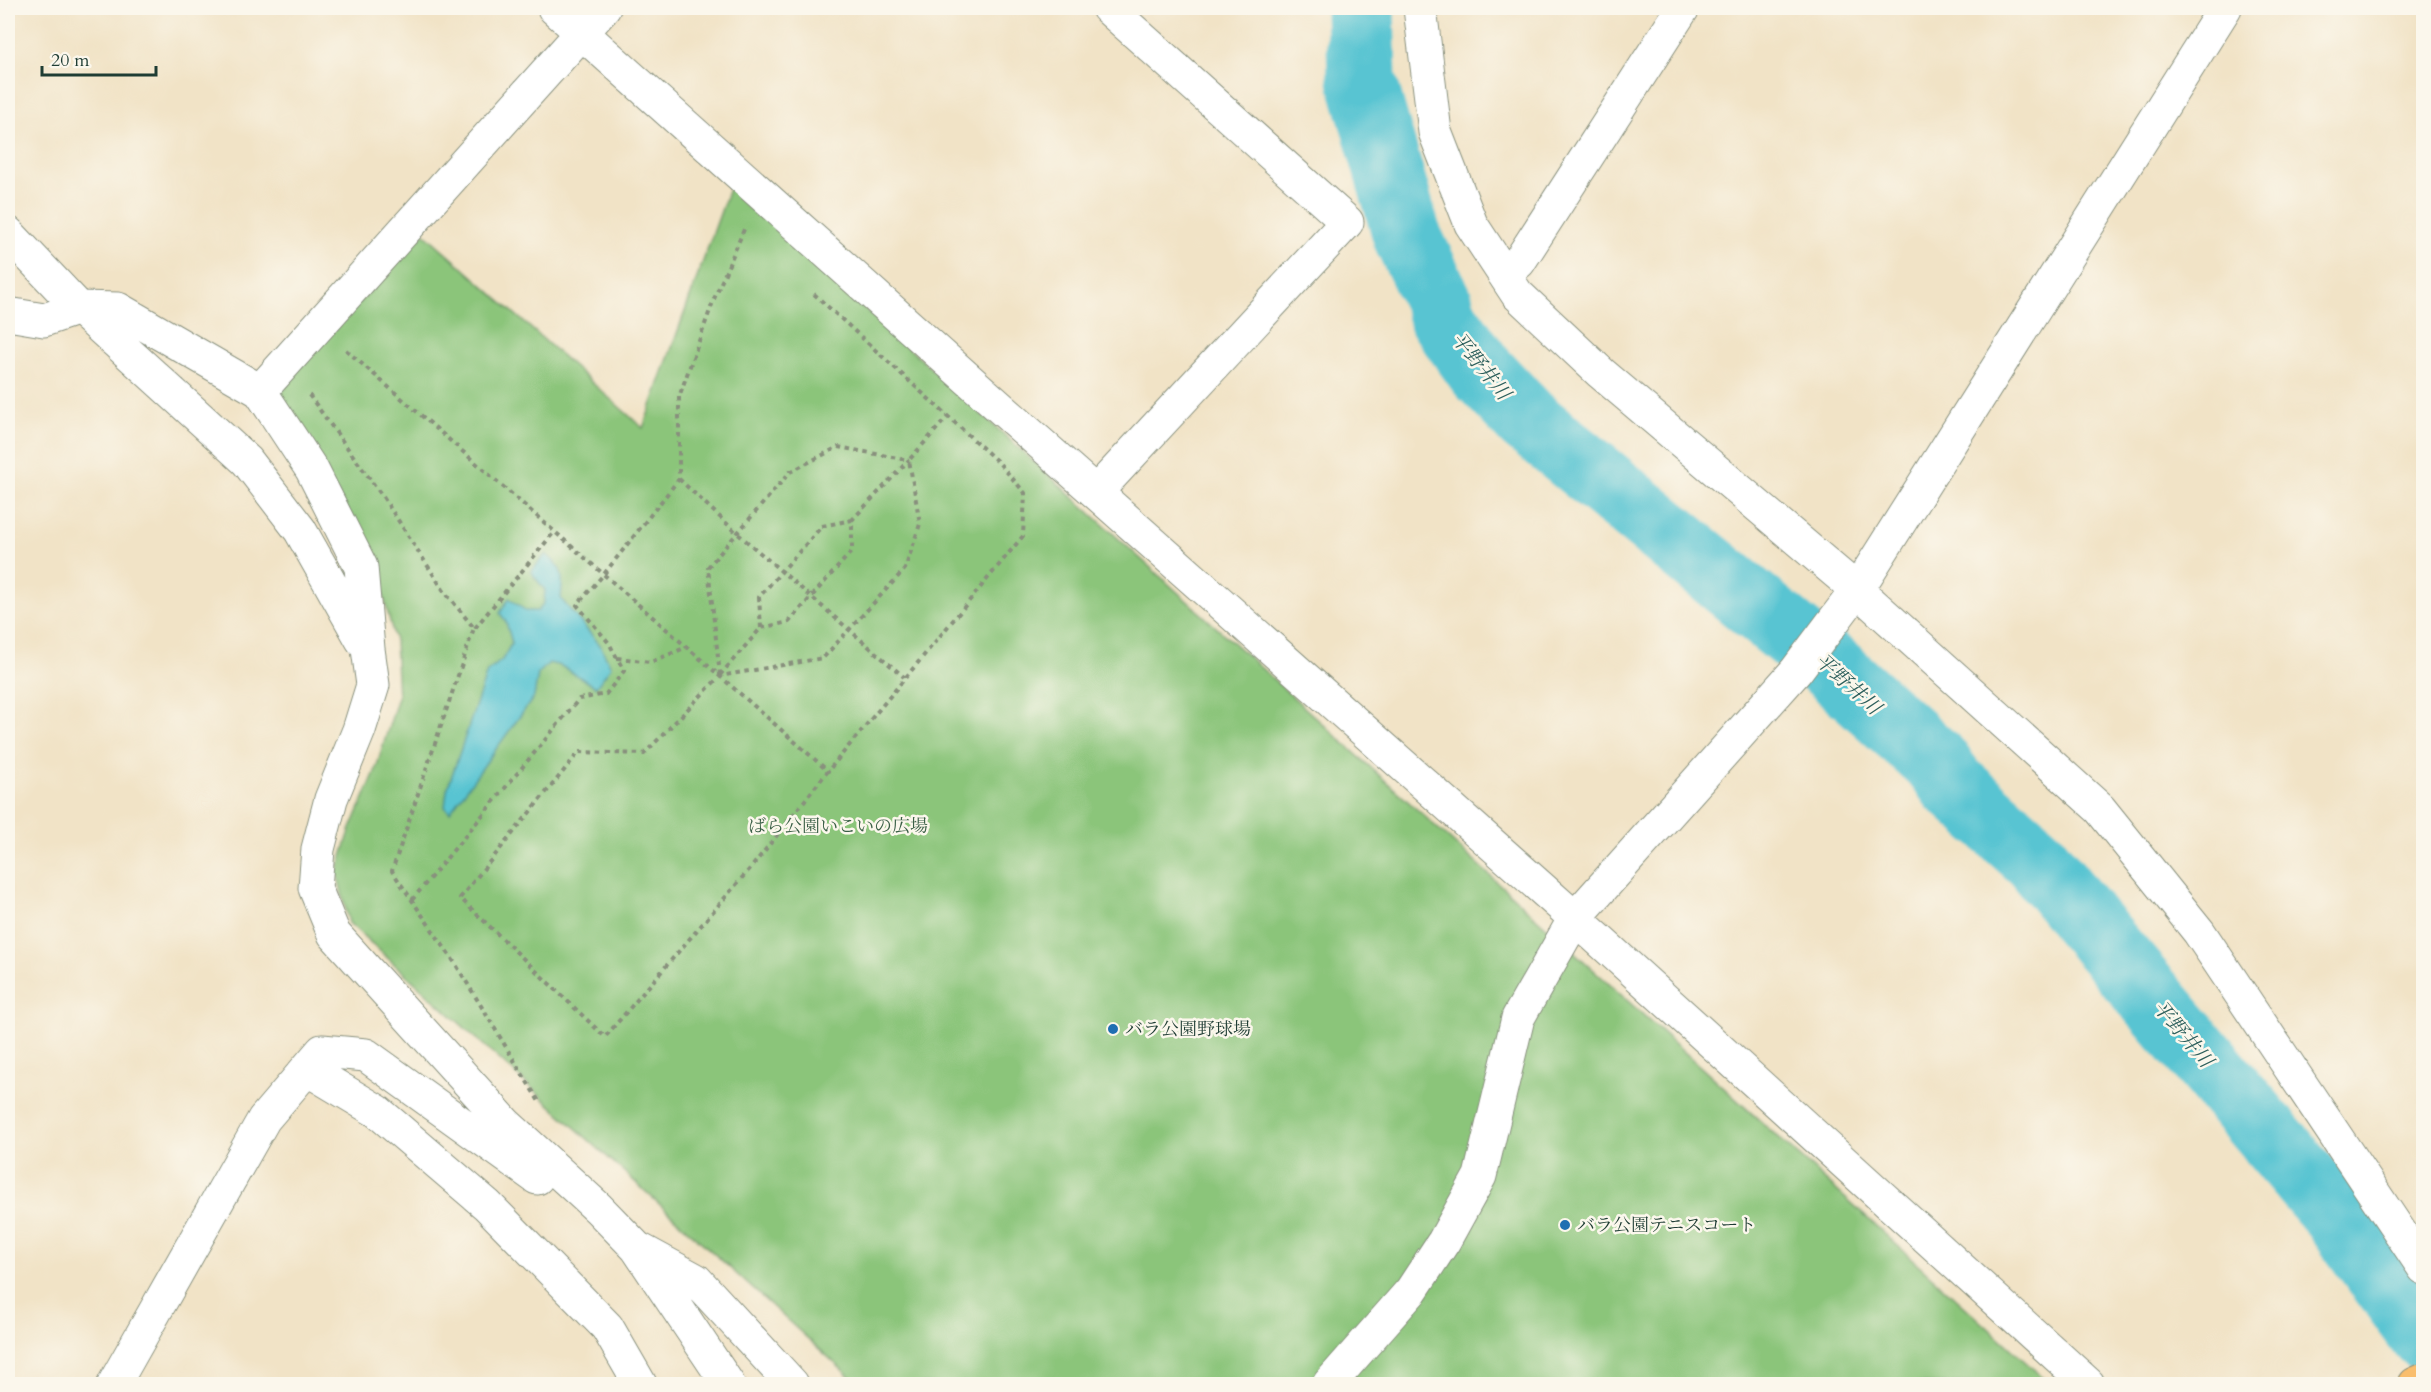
<svg xmlns="http://www.w3.org/2000/svg" width="2431" height="1392" viewBox="0 0 2431 1392" font-family="Cardo,'Noto Serif JP',serif">
	<style>
		.green { fill: #8bc57a; stroke: #558157; stroke-width: 1.5 }
		.water { fill: #58c4d2; stroke: #3c8083; stroke-width: 1.5 }
		.lines { fill: none; stroke-linecap: round; stroke-linejoin: round }
		.river { stroke: #58c4d2; stroke-width: 69 }
		.minor-casing { stroke: #88907d; stroke-width: 35 }
		.highway-casing { stroke: #88907d; stroke-width: 35 }
		.path { stroke: #88907d; stroke-width: 4; stroke-dasharray: 4.5 4.5; stroke-linecap: butt }
		.minor { stroke: #fff; stroke-width: 33 }
		.highway { stroke: #f9be6d; stroke-width: 33 }
		.poi-dot { fill: #1f6fb2; stroke: #fbf7ec; stroke-width: 2 }
		.labels { text-anchor: middle; dominant-baseline: central; stroke-width: 5; stroke-linejoin: round; paint-order: stroke }
		.park-label { font-size: 18px; fill: #3a5f46; stroke: #fbf7ec }
		.poi-label { font-size: 18px; fill: #1f3d34; stroke: #fbf7ec; text-anchor: start }
		.water-label { font-size: 20px; font-style: italic; fill: #2d5f5c; stroke: #fbf7ec }
	</style>
	<rect width="100%" height="100%" fill="#fbf7ec"/>
	<filter id="ink" filterUnits="userSpaceOnUse"><feTurbulence type="fractalNoise" baseFrequency=".0167" numOctaves="2"/><feDisplacementMap in="SourceGraphic" scale="12" xChannelSelector="R" yChannelSelector="G"/><feConvolveMatrix kernelMatrix="1 2 1 2 8 2 1 2 1" color-interpolation-filters="sRGB"/></filter>
	<filter id="wash" filterUnits="userSpaceOnUse"><feTurbulence type="fractalNoise" baseFrequency=".008" numOctaves="4" result="noise"/><feDisplacementMap in="SourceGraphic" scale="24" xChannelSelector="R" yChannelSelector="G"/><feGaussianBlur stdDeviation="1.35" result="paint"/><feColorMatrix in="noise" values="0 0 0 0 0 0 0 0 0 0 0 0 0 0 0 0 0 1.4 0 .05"/><feComposite in="paint" operator="in"/></filter>
	<g filter="url(#wash)">
		<rect width="100%" height="100%" fill="#f1e3c6"/>
		<path class="green" d="M730,186L2050,1384H858L349,923L337,872L350,831L375,772L398,697L395,641L382,590L355,522L274,394L424,233L643,428Z"/>
		<path class="water" d="M546,554C565,570 563,576 561,599L600,645L611,667L596,687L561,666L549,663L538,674L534,697L450,812L445,807L447,790L487,672L502,660L512,643L506,622L500,613L509,598L526,611H538L544,603L545,590L531,572Z"/>
		<g class="lines">
			<path class="river" d="M1360,8L1362,79L1407,236L1438,301L1443,318L1480,370L1527,420L1832,668L1935,761L1953,785L2036,859L2084,919L2337,1216L2424,1336"/>
		</g>
	</g>
	<g filter="url(#ink)">
		<g class="lines">
			<g class="minor-casing">
				<path id="minor" d="M554,8L977,387L1575,918L2088,1384
					M1420,8L1435,132L1471,224L1517,294L1601,373L1857,590L2100,809L2199,932L2424,1268
					M8,233L79,308L247,461L300,530L362,640
					M1504,274L1519,262L1683,8
					M8,314L44,320L79,308L118,309L260,391L312,470L361,567L368,649L373,685L359,730L331,799L318,849L315,888L334,934L506,1124L598,1208L637,1248L728,1384
					M260,391L604,8
					M1096,492L1347,222L1108,8
					M307,1069L377,1111L487,1205L607,1327L640,1384
					M641,1250L696,1280L792,1384
					M114,1384L264,1119L322,1051L366,1055L537,1178
					M1329,1384L1411,1291L1444,1241L1480,1176L1518,1018L1575,918L1796,671L1857,590L2225,8"/>
			</g>
			<g class="highway-casing">
				<path id="highway" d="M2415,1384L2424,1380"/>
			</g>
			<path class="path" d="M814,294L999,463L1025,493L1023,536L828,771
				M346,350C507,490 668,630 828,771L754,864L605,1037L460,898L579,752L644,754L720,676L823,658L905,569L920,524L909,460L951,413
				M309,395L383,497L444,591L474,628L392,871L455,963L540,1103
				M679,479L737,533L904,677
				M475,628L555,531
				M761,628L759,597L822,526L852,520
				M617,658L651,662L687,647
				M720,675L708,567L790,472L838,447L909,460
				M720,675L761,628L789,622L852,551V520L909,460
				M412,900L579,699L606,694L624,671L609,643L577,605L604,574L679,479V397L714,299L745,227"/>
			<use href="#minor" class="minor"/>
			<use href="#highway" class="highway"/>
		</g>
	</g>
	<g class="poi-dot">
		<circle cx="1113" cy="1029" r="6"/>
		<circle cx="1565" cy="1225" r="6"/>
	</g>
	<g class="labels">
		<g class="park-label">
			<text x="838" y="826">ばら公園いこいの広場</text>
		</g>
		<g class="poi-label">
			<text x="1125" y="1029">バラ公園野球場</text>
			<text x="1577" y="1225">バラ公園テニスコート</text>
		</g>
		<g class="water-label">
			<text transform="translate(1481 366) rotate(51)">平野井川</text>
			<text transform="translate(1848 684) rotate(42)">平野井川</text>
			<text transform="translate(2183 1034) rotate(50)">平野井川</text>
		</g>
	</g>
	<rect width="2431" height="1392" fill="none" stroke="#fbf7ec" stroke-width="30"/>
	<path d="M42 66v9h114v-9" fill="none" stroke="#1f3d34" stroke-width="3"/>
	<text x="51" y="66" font-size="18" fill="#1f3d34" stroke="#fbf7ec" stroke-width="4.5" paint-order="stroke">20 m</text>
</svg>
